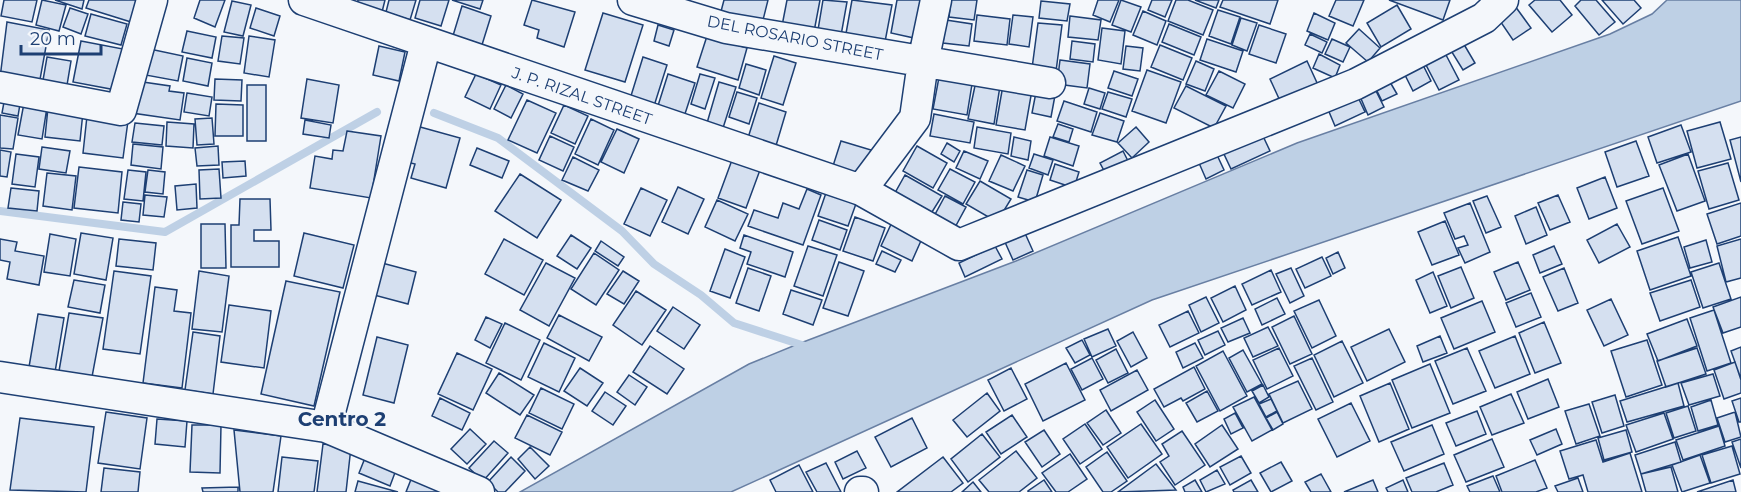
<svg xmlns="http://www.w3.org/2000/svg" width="1741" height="492" viewBox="0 0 1741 492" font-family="Montserrat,sans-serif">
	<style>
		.water { fill: #bed0e5; stroke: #687fa3; stroke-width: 1.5 }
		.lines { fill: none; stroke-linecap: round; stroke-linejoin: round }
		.stream { stroke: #bed0e5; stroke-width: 8 }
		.building { fill: #d5e0f0; stroke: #1d3f73; stroke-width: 1.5 }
		.minor-casing { stroke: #1d3f73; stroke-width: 33 }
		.minor { stroke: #f4f7fb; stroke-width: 30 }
		.labels { text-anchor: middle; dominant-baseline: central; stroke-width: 4.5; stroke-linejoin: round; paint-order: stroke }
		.street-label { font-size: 16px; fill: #1d3f73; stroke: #f4f7fb }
		.quarter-label { font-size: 20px; font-weight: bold; fill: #1d3f73; stroke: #f4f7fb }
	</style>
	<rect width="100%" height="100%" fill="#f4f7fb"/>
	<path class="water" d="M1667,0H1741V101L1152,300L731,492H520L749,364L798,344L1016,261L1297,143L1610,34L1652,14Z"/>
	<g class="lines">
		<path class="stream" d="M434,113L498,138L622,231L654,264L701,295L734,323L808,347
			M0,211L165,232L377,112"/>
	</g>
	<path class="building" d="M4,0H37L32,22L1,16Z
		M42,0L66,5L59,31L36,25Z
		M55,0H84L82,9Z
		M89,0H138L131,22L86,8Z
		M200,0H225L215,27L194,18Z
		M358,0H385L382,12L357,5Z
		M389,0H416L410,20L386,12Z
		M420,0H449L441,26L415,18Z
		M452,0H483L480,9Z
		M532,0L575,12L564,47L537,38L539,30L524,25Z
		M724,0H768L761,28L719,19Z
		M787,0H820L813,37L781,31Z
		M823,0L847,2L840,41L817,36Z
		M852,0L892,5L884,47L845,39Z
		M897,0H921L914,38L891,33Z
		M951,0H977L974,20L949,17Z
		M1098,0H1119L1110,22L1093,15Z
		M1121,0L1141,7L1131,32L1112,25Z
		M1152,0H1172L1165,17L1148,10Z
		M1176,0H1188L1213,10L1203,35L1168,21Z
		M1195,0H1219L1216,8Z
		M1223,0H1278L1270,24L1220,7Z
		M1336,0H1364L1353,26L1329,16Z
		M1389,0H1450L1443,20Z
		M1535,0H1560L1572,15L1552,32L1529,5Z
		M1581,0H1596L1615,22L1599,35L1575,6Z
		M1602,0H1634L1641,8L1623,24Z
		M232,1L251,5L243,36L224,32Z
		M1041,1L1070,4L1067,21L1039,18Z
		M1397,5L1411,29L1381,47L1367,23Z
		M462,6L491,16L481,48L452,39Z
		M1515,6L1531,28L1513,40L1498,18Z
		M70,8L88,14L81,34L63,27Z
		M256,8L280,16L274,36L250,28Z
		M1218,10L1240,17L1231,44L1209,36Z
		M1143,11L1166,21L1157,45L1133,35Z
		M603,13L643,25L625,82L585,70Z
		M1314,13L1335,23L1328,40L1307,31Z
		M91,14L127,24L121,45L85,36Z
		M977,15L1010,19L1007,45L974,41Z
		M1013,15L1033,17L1029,47L1009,44Z
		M1070,16L1101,20L1098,40L1068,37Z
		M1241,18L1257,23L1247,51L1232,45Z
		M946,20L972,24L969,46L943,43Z
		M7,22L49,30L39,85L0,78Z
		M1038,23L1062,25L1055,79L1031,76Z
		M1169,24L1201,37L1194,55L1162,42Z
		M658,25L674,30L669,46L654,41Z
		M1259,25L1286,34L1276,63L1249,54Z
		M1102,28L1125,31L1121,64L1098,60Z
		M1359,29L1380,48L1368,62L1346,43Z
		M187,31L216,37L212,58L182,52Z
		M1310,34L1327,42L1322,53L1305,45Z
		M222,36L244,38L240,64L218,61Z
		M249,36L275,40L269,77L244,73Z
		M707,36L747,48L738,80L697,67Z
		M1207,39L1243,51L1236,72L1200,60Z
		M1332,39L1350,47L1343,62L1325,54Z
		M81,41L123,49L116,90L73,82Z
		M1072,41L1095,44L1093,62L1070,59Z
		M1462,41L1475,63L1463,70L1450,49Z
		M1160,45L1192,58L1183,80L1151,67Z
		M379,46L405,52L399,81L373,75Z
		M1126,46L1143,48L1140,71L1123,69Z
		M145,48L183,56L178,81L140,74Z
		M1445,53L1459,80L1439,90L1425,63Z
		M1319,54L1340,65L1335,78L1313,68Z
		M774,56L796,63L783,105L761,98Z
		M47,57L71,61L66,91L42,86Z
		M643,57L667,65L654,106L630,99Z
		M187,58L212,63L208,86L183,81Z
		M1060,60L1090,64L1087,88L1057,84Z
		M1196,61L1214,69L1205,91L1186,84Z
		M1307,61L1318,85L1281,103L1270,79Z
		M1422,63L1431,81L1413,91L1404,73Z
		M746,64L766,70L759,95L739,88Z
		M1147,70L1181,82L1166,123L1132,111Z
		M1114,71L1138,79L1132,96L1108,88Z
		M1219,71L1245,84L1233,108L1206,95Z
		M940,72L973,78L967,115L933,109Z
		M476,74L501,85L490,109L465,97Z
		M668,74L695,83L683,120L656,112Z
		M700,74L715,78L705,109L691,104Z
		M215,79L242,80L241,101L214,100Z
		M307,79L339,85L333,123L301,118Z
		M136,81L170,86L169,91L184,93L180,120L132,113Z
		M976,81L1000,86L994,124L968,119Z
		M719,82L736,87L723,128L707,123Z
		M1390,82L1397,94L1382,101L1376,89Z
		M247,85H266V141H247Z
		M506,85L523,94L511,118L494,109Z
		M1003,85L1032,90L1025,130L996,125Z
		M1186,86L1226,106L1214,128L1174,108Z
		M1037,87L1056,90L1051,117L1032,113Z
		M1374,87L1384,107L1368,115L1359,94Z
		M1089,88L1105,93L1100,109L1084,104Z
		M737,92L757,98L749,124L729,117Z
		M1108,92L1132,99L1126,117L1102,109Z
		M187,93L212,97L209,116L184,112Z
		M1356,93L1365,112L1335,126L1327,107Z
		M527,100L556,113L537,153L508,140Z
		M1064,101L1097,112L1091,132L1057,121Z
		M4,102L20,104L18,116L2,113Z
		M24,103L47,107L42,139L18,135Z
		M759,103L786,112L775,149L747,141Z
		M216,104L243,105V136H215Z
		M564,105L588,116L575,144L551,133Z
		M48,108L83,112L80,141L45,137Z
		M1100,113L1124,121L1117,142L1092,135Z
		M934,114L974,122L970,143L930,136Z
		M0,115L18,118L13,149L0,148Z
		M87,116L128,121L123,158L83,153Z
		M212,118L214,144L197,145L195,119Z
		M591,119L614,130L598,165L575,154Z
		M305,120L331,125L329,138L303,134Z
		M167,122L194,124L193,148L166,146Z
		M1720,122L1731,159L1697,168L1687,131Z
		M135,123L164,126L162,145L132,142Z
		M1058,124L1073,129L1069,142L1053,137Z
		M413,125L460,138L446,188L411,178L415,164L403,161Z
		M1681,125L1691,152L1657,163L1648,137Z
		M977,127L1011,133L1008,154L974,148Z
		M1136,127L1149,142L1132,158L1118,143Z
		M617,129L639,139L624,173L601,162Z
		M347,131L381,136L371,198L310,188L315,156L332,159L333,150L343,151Z
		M1262,134L1270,151L1231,169L1223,152Z
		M550,136L574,147L563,171L539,160Z
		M1014,137L1031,141L1028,160L1011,156Z
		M1050,137L1079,146L1073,166L1044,156Z
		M1741,137V182L1730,140Z
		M841,141L871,150L862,179L832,169Z
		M1636,141L1649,176L1617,187L1605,152Z
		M947,143L960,151L954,162L941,154Z
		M133,144L163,147L161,169L131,165Z
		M218,146L219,165L197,166L195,148Z
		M917,146L947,163L933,188L903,171Z
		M42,147L70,151L66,173L39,169Z
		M477,148L509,161L502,178L470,165Z
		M0,150L11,152L7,177L0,176Z
		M964,151L988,161L980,179L956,168Z
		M1123,151L1132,169L1109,180L1100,163Z
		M16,154L39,157L35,187L12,184Z
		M1034,154L1053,160L1048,175L1029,168Z
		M1688,154L1705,201L1677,211L1659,165Z
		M1001,155L1025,166L1013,191L989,181Z
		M1217,155L1224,170L1206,179L1199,163Z
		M573,157L599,170L588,191L562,180Z
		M732,160L760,170L746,208L718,198Z
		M245,161L246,176L223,178L222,162Z
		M1728,163L1739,200L1709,209L1698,171Z
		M1055,164L1079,172L1074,188L1050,180Z
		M79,167L122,172L118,213L74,208Z
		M219,169L221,198L200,199L199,170Z
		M950,169L975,182L963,204L938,190Z
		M128,170L146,172L143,201L124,199Z
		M148,170L165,172L163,194L145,192Z
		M1027,170L1043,175L1035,202L1018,197Z
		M47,173L76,176L72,210L43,206Z
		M520,174L561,200L537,238L495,211Z
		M905,175L942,196L927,220L891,200Z
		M1605,177L1617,208L1589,219L1577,188Z
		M980,181L1011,199L997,222L966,204Z
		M196,184L197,208L177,210L175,186Z
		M678,187L704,199L688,234L662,222Z
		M11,188L39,191L37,211L8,208Z
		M641,188L667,200L650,236L624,224Z
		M1663,188L1679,231L1642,244L1626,201Z
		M807,189L821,195L803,245L748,226L754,210L778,218L783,203L799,209Z
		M827,190L857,201L848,226L818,216Z
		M145,195L167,197L164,217L143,215Z
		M1558,195L1570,222L1550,230L1538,203Z
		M945,196L966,207L953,231L932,220Z
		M1487,196L1501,227L1486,233L1473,201Z
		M240,199H270L271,230H254V241H279V267H231V225H239Z
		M717,200L748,214L735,241L705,227Z
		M123,202L141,204L139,222L121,220Z
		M1470,203L1490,252L1465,263L1458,248L1468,245L1464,236L1455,239L1444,213Z
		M1741,203V236L1717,244L1707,214Z
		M1536,207L1547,235L1526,244L1515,216Z
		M855,217L885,228L873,261L843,251Z
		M819,220L847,230L840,250L812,240Z
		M893,220L924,234L912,261L881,246Z
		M1445,221L1459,255L1432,265L1418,232Z
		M201,224H225L226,268H201Z
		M1617,224L1630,247L1599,263L1587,240Z
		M1024,231L1033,251L1013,260L1004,240Z
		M81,233L113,238L106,280L74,274Z
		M304,233L354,245L343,288L294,276Z
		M50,234L76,239L70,276L44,272Z
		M571,235L591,248L577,269L557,256Z
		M744,235L793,252L785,277L747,264L751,252L740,248Z
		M1678,237L1691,276L1650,290L1637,251Z
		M0,239L17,242L15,251L44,256L39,285L7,279L10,262L0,260Z
		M119,239L156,243L153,270L116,266Z
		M504,239L543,260L524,295L485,274Z
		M1741,239V278L1726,282L1717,246Z
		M1706,240L1712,262L1690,268L1684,247Z
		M601,241L624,257L618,266L595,251Z
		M808,246L837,255L823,296L794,286Z
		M995,246L1002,259L965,277L959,263Z
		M1554,246L1562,264L1540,273L1533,255Z
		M725,249L745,257L730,298L710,291Z
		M882,251L901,260L895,272L876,264Z
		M1338,252L1345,268L1333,274L1326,258Z
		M594,253L619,270L596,305L571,289Z
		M1322,257L1331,276L1305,288L1296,269Z
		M839,262L864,271L848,316L823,308Z
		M1518,262L1530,290L1506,300L1494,272Z
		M382,263L416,272L408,304L374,295Z
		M546,263L575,278L549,326L520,310Z
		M1719,263L1731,299L1703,308L1691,272Z
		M1461,267L1474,298L1451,308L1438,276Z
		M748,268L771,276L759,311L736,303Z
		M1291,268L1304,296L1290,303L1276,274Z
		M1564,268L1578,303L1558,311L1543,277Z
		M1271,270L1281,292L1252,305L1242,284Z
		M114,271L151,276L140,354L103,349Z
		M199,271L229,276L222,332L192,329Z
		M623,271L639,281L624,304L607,294Z
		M1433,272L1447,306L1430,313L1416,280Z
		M74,280L105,285L100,313L68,307Z
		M1691,280L1700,307L1660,321L1650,293Z
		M286,281L340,292L314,406L261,394Z
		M1235,286L1246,310L1223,322L1211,298Z
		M155,287L177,290L174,311L191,313L182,388L143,383Z
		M791,290L822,300L813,325L783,314Z
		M636,291L666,310L642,345L613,325Z
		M1531,293L1541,317L1516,327L1506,303Z
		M1206,297L1219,323L1201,332L1189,305Z
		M1741,297V327L1723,333L1713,307Z
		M1277,298L1285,314L1262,325L1255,309Z
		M1611,299L1628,335L1604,346L1587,310Z
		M1319,300L1336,336L1312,348L1294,311Z
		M1482,301L1495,332L1454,349L1441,318Z
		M229,305L271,311L264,368L221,362Z
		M673,307L700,325L684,349L657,331Z
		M1714,310L1731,363L1707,371L1690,318Z
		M1188,311L1199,333L1170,347L1159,325Z
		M69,313L103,318L92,377L59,371Z
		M38,314L64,318L55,372L29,367Z
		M559,315L602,337L589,361L547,338Z
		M1294,316L1312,354L1290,364L1272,327Z
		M486,317L502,324L490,348L475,340Z
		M1243,318L1250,333L1228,342L1221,328Z
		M1687,319L1697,346L1658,361L1647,334Z
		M1544,322L1561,363L1535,373L1519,333Z
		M505,323L540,340L521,380L486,363Z
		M1268,327L1278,346L1253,357L1244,338Z
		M1108,329L1116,346L1092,357L1084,339Z
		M1389,329L1405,362L1367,381L1351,347Z
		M1218,331L1225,345L1205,355L1198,340Z
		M193,332L220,336L213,394L185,390Z
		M1133,332L1147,358L1131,367L1117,341Z
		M1440,336L1447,353L1423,362L1417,346Z
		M1515,336L1530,374L1495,388L1479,351Z
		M377,337L408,345L394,403L363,395Z
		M1082,340L1090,355L1075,363L1066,348Z
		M1647,340L1662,385L1626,397L1611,351Z
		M1342,341L1363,383L1334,397L1314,355Z
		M544,343L575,358L559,392L528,377Z
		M1195,343L1203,358L1183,368L1176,352Z
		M650,346L684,369L667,394L633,372Z
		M1741,347V379L1731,351Z
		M1279,348L1293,376L1267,389L1253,360Z
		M1467,348L1486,391L1453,404L1435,361Z
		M1697,348L1706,374L1666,387L1657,361Z
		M1116,349L1128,373L1108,383L1096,360Z
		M1243,350L1262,384L1247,392L1229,358Z
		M1223,351L1247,396L1220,411L1196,366Z
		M457,353L492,369L473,410L438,394Z
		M1092,358L1103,379L1082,390L1071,369Z
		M1312,358L1333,402L1316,410L1294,366Z
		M1735,362L1741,380V393L1724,399L1714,370Z
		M1066,363L1085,400L1043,421L1025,384Z
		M1430,364L1450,413L1412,428L1392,380Z
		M1194,367L1205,389L1183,401L1181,398L1164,407L1154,389Z
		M580,368L603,383L587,406L564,391Z
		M1011,368L1027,399L1004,411L988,380Z
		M1137,370L1148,390L1111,411L1100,390Z
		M499,373L534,395L520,415L486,393Z
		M1713,374L1720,396L1689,405L1681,383Z
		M629,375L647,387L635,405L617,392Z
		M1548,379L1559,407L1528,419L1517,392Z
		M1298,381L1312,409L1283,423L1269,394Z
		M1390,383L1409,429L1379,442L1360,396Z
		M1678,383L1684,406L1627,422L1620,401Z
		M1263,385L1269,397L1259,403L1252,391Z
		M541,388L574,404L562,429L529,413Z
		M1207,391L1218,411L1197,422L1186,403Z
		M605,392L626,406L613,425L592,411Z
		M987,393L1000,411L967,437L953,420Z
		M1511,394L1524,423L1492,435L1480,407Z
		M1615,395L1624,426L1602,433L1592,402Z
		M1254,397L1272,430L1252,441L1233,407Z
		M440,398L470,413L462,430L432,416Z
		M1741,398V422H1739L1732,401Z
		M1271,399L1277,411L1266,417L1259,404Z
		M1155,400L1174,429L1156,441L1137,412Z
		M1711,400L1718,425L1698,431L1691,407Z
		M1351,403L1370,441L1337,457L1318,419Z
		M1589,404L1600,436L1576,444L1565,411Z
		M1688,406L1696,431L1674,438L1666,413Z
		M1106,410L1121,433L1103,445L1087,423Z
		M1477,411L1486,434L1456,446L1446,423Z
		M106,412L147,418L140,469L98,463Z
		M1277,412L1283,424L1273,430L1266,418Z
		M1735,412L1741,437L1725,442L1717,418Z
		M1235,413L1243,428L1231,434L1224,419Z
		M1664,413L1673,439L1636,452L1626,425Z
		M527,415L562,432L550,455L515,438Z
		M1012,415L1027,437L1001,454L986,432Z
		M20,418L94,427L86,492L10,490Z
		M912,418L927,448L891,467L875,437Z
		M157,419L187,421L185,447L155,444Z
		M1085,424L1102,449L1080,464L1063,439Z
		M1141,424L1162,454L1128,478L1107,447Z
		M192,425H221L220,473L190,472Z
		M1222,425L1238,449L1210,467L1195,444Z
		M1432,425L1444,454L1404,471L1391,442Z
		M1719,426L1725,446L1683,460L1676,440Z
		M470,429L486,444L467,464L451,449Z
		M1556,429L1562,444L1537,455L1530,440Z
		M234,430L281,436L273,492H240Z
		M1044,430L1060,454L1042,467L1025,442Z
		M1626,430L1632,452L1604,460L1598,438Z
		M1182,431L1205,465L1175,485L1160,462L1169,456L1162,444Z
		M982,434L1000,457L968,482L951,459Z
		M1492,439L1504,467L1466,482L1454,455Z
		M1741,439V468L1732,442Z
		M1596,440L1603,462L1630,453L1642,492H1588L1583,475L1569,479L1560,451Z
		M494,441L508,453L483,481L469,468Z
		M1675,442L1681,462L1641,474L1635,455Z
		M323,444L351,447L346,492H317Z
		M1732,446L1740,474L1711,483L1702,455Z
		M530,447L549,466L535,479L518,459Z
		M857,451L866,468L843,479L835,462Z
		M1016,451L1037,478L1019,492H989L979,480Z
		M1107,452L1127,481L1111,492H1103L1086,467Z
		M1070,454L1087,479L1068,492H1056L1042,473Z
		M1700,455L1710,483L1682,492L1672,465Z
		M1241,456L1251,473L1230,485L1220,467Z
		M282,457L318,461L314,492H278Z
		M511,457L525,471L505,492H498L488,482Z
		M943,457L963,483L951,492H897Z
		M365,458L396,470L390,486L359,473Z
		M1535,460L1547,488L1536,492H1502L1496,476Z
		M1281,462L1292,481L1271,492L1260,473Z
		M826,463L841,492H817L806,472Z
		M1444,463L1453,485L1436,492H1412L1406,478Z
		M1156,464L1176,490L1118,492Z
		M799,465L813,492H776L770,480Z
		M1671,467L1678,492H1646L1641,474Z
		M104,468L140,472L138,492H101Z
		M1217,470L1225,484L1206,492L1200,480Z
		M1321,474L1331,492H1311L1305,482Z
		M1493,476L1500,492H1470L1467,486Z
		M412,477L451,492H406Z
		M1578,478L1583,492H1558L1555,486Z
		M1044,480L1052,492H1028V491Z
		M1195,480L1202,492H1185L1183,487Z
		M1251,480L1258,492H1234L1233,490Z
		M1373,480L1378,492H1344Z
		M1403,480L1408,492H1388L1386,488Z
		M1733,480L1736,492H1697Z
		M358,481L398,492H355Z
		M973,482L981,492H962Z
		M238,487V492H203L202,488Z"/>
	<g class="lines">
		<g class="minor-casing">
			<path id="minor" d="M304,0L861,190L959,245L1356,84L1484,18L1503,0
				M633,0L726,28L1050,83
				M0,87L121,110L152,0
				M861,190L915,118L923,62L936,0
				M0,377L326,427L479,492
				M326,427L426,43
				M860,492H863"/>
		</g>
		<use href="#minor" class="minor"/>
	</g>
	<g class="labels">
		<g class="street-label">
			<text transform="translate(795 38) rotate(11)">DEL ROSARIO STREET</text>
			<text transform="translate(582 96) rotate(19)">J. P. RIZAL STREET</text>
		</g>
		<g class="quarter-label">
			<text x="342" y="419">Centro 2</text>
		</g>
	</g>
	<path d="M21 45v9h80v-9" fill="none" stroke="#1d3f73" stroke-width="3"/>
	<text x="30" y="45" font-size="18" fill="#1d3f73" stroke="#f4f7fb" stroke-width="4.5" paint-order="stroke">20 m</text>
</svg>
